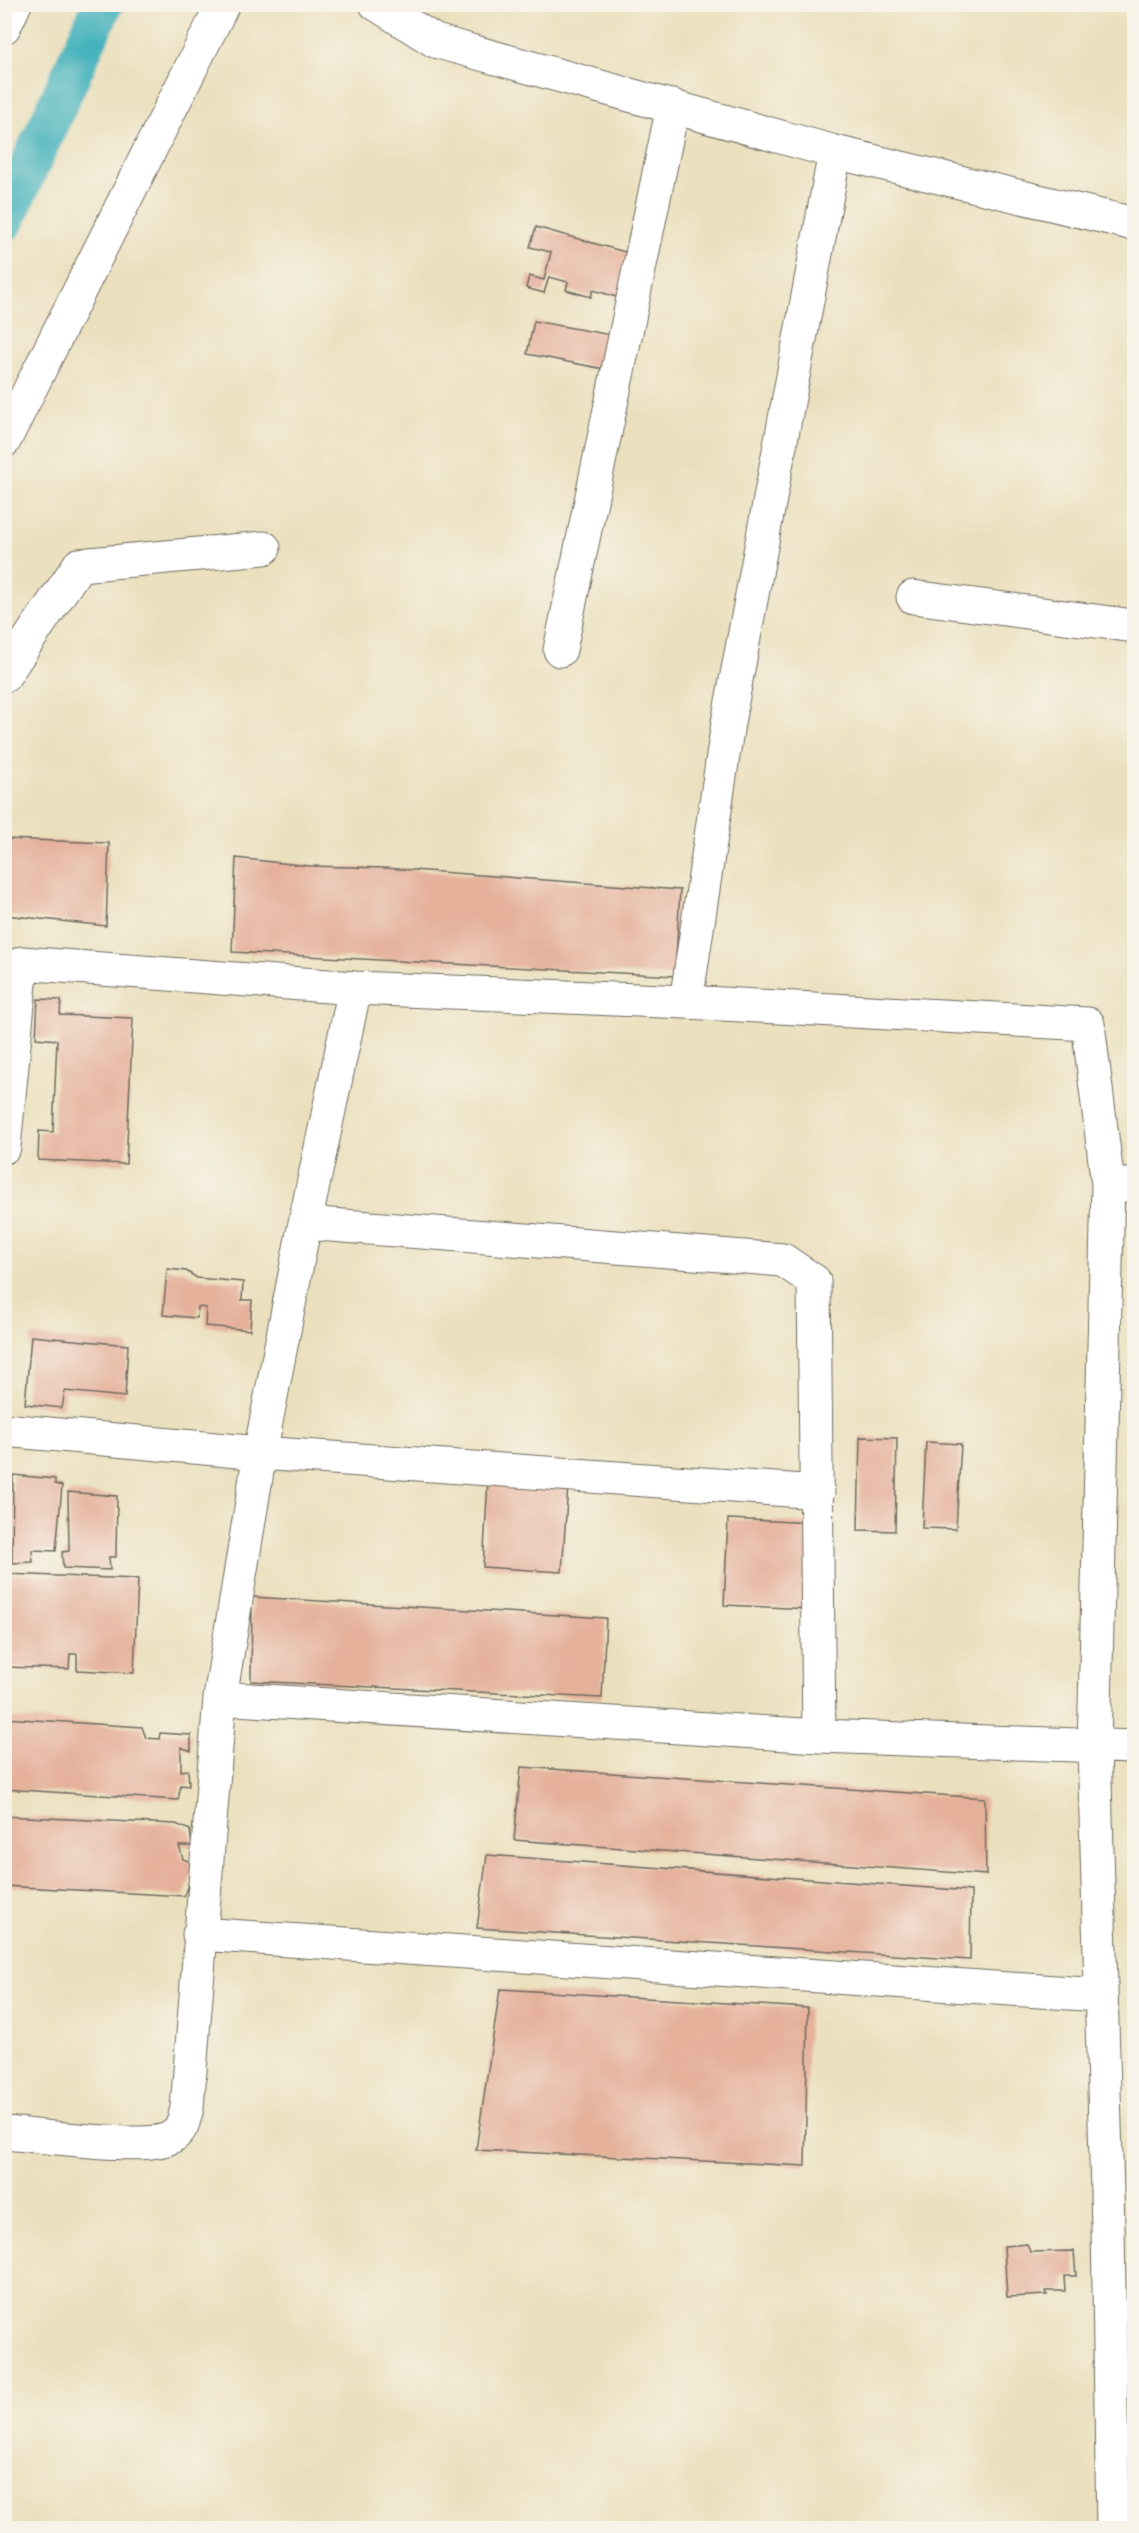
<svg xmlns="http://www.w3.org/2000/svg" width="1139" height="2533" viewBox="0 0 1139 2533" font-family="Alegreya,serif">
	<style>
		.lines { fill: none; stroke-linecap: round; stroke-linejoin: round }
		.canal { stroke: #41b1bb; stroke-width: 40 }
		.building { fill: #e5b19b }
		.minor-casing { stroke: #6e6a5e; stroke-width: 35 }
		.minor { stroke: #fff; stroke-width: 33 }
	</style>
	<rect width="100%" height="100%" fill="#f7f3e8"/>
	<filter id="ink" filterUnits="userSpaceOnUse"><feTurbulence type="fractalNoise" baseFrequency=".0167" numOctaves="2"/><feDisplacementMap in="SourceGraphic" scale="12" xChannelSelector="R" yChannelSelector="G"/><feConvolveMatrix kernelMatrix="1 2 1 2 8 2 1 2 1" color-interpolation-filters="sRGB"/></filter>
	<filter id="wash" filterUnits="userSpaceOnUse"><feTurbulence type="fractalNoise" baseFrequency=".008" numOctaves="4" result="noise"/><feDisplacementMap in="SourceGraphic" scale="24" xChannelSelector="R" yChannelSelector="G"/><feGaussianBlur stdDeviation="1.35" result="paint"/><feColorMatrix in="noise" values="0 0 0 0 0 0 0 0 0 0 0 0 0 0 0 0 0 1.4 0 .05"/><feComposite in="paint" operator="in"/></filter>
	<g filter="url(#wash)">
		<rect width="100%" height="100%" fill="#ebe0be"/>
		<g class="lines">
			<path class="canal" d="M4,222L103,4"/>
		</g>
		<g id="blocks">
			<path class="building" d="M536,227L632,254L620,298L593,290L591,297L566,290L568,282L549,277L544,293L526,288L529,276L544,280L551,252L530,247Z
				M534,321L611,335L604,369L527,354Z
				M5,839L109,843L106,926L5,915Z
				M236,858L310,866L385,868L680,890L675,976L232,952Z
				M38,999L61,1000L60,1015L133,1018L126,1164L38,1160L39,1131L53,1132L57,1040L36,1038Z
				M167,1269L186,1271L197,1278L243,1282L242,1300H252L250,1330L205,1326L206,1308L198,1307L197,1318L163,1315Z
				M31,1336L128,1345L125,1397L65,1391L62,1408L25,1404Z
				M860,1437L897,1438L895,1531L858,1530Z
				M926,1442L961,1444L956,1529L922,1528Z
				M13,1475L55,1479V1484L62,1486L56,1551L32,1550L33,1562L12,1563Z
				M488,1480L568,1485L562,1572L483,1567Z
				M68,1492L117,1496L116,1557H109L110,1570L63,1568L62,1552L69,1551Z
				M728,1519L815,1523L811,1609L724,1605Z
				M4,1574L138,1579L134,1673L77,1670V1654H70L69,1669L4,1667Z
				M252,1597L606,1618L602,1698L251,1681Z
				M4,1718L142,1727L146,1738L159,1739L160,1733L191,1735V1751L181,1747V1771L188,1770L189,1786L181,1785L178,1800L4,1789Z
				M521,1767L985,1798L986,1875L514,1840Z
				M4,1816L176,1824L190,1830L192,1846H179L183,1859L195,1864L184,1896L4,1886Z
				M487,1855L971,1891L970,1960L477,1928Z
				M500,1989L808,2008L805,2166L476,2150Z
				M1027,2244L1030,2252L1074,2251L1076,2276H1064L1065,2291H1046L1047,2295L1007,2297L1004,2246Z"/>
		</g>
	</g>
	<g filter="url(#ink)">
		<use href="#blocks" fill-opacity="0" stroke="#6e6a5e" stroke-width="1.5"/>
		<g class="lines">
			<g class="minor-casing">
				<path id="minor" d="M376,4L435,41L835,152L1134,224
					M4,27L15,4
					M4,441L223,4
					M913,597L1134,626
					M560,650L673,106
					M4,676L79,565L264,548
					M686,1002L1088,1024L1108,1185
					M4,1147L22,963L355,988L686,1002L728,723L835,152
					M305,1223L783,1260L814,1281L819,1736L1134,1747
					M4,1430L260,1453L818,1492
					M220,1698L819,1736
					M199,1934L1100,1995
					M4,2133C36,2135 152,2152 173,2136C183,2129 184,2119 187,2108L220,1698L260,1453L305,1223L355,988
					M1113,2528L1108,2227L1094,1747L1108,1185H1134"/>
			</g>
			<use href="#minor" class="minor"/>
		</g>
	</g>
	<rect width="1139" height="2533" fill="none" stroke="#f7f3e8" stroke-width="24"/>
</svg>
